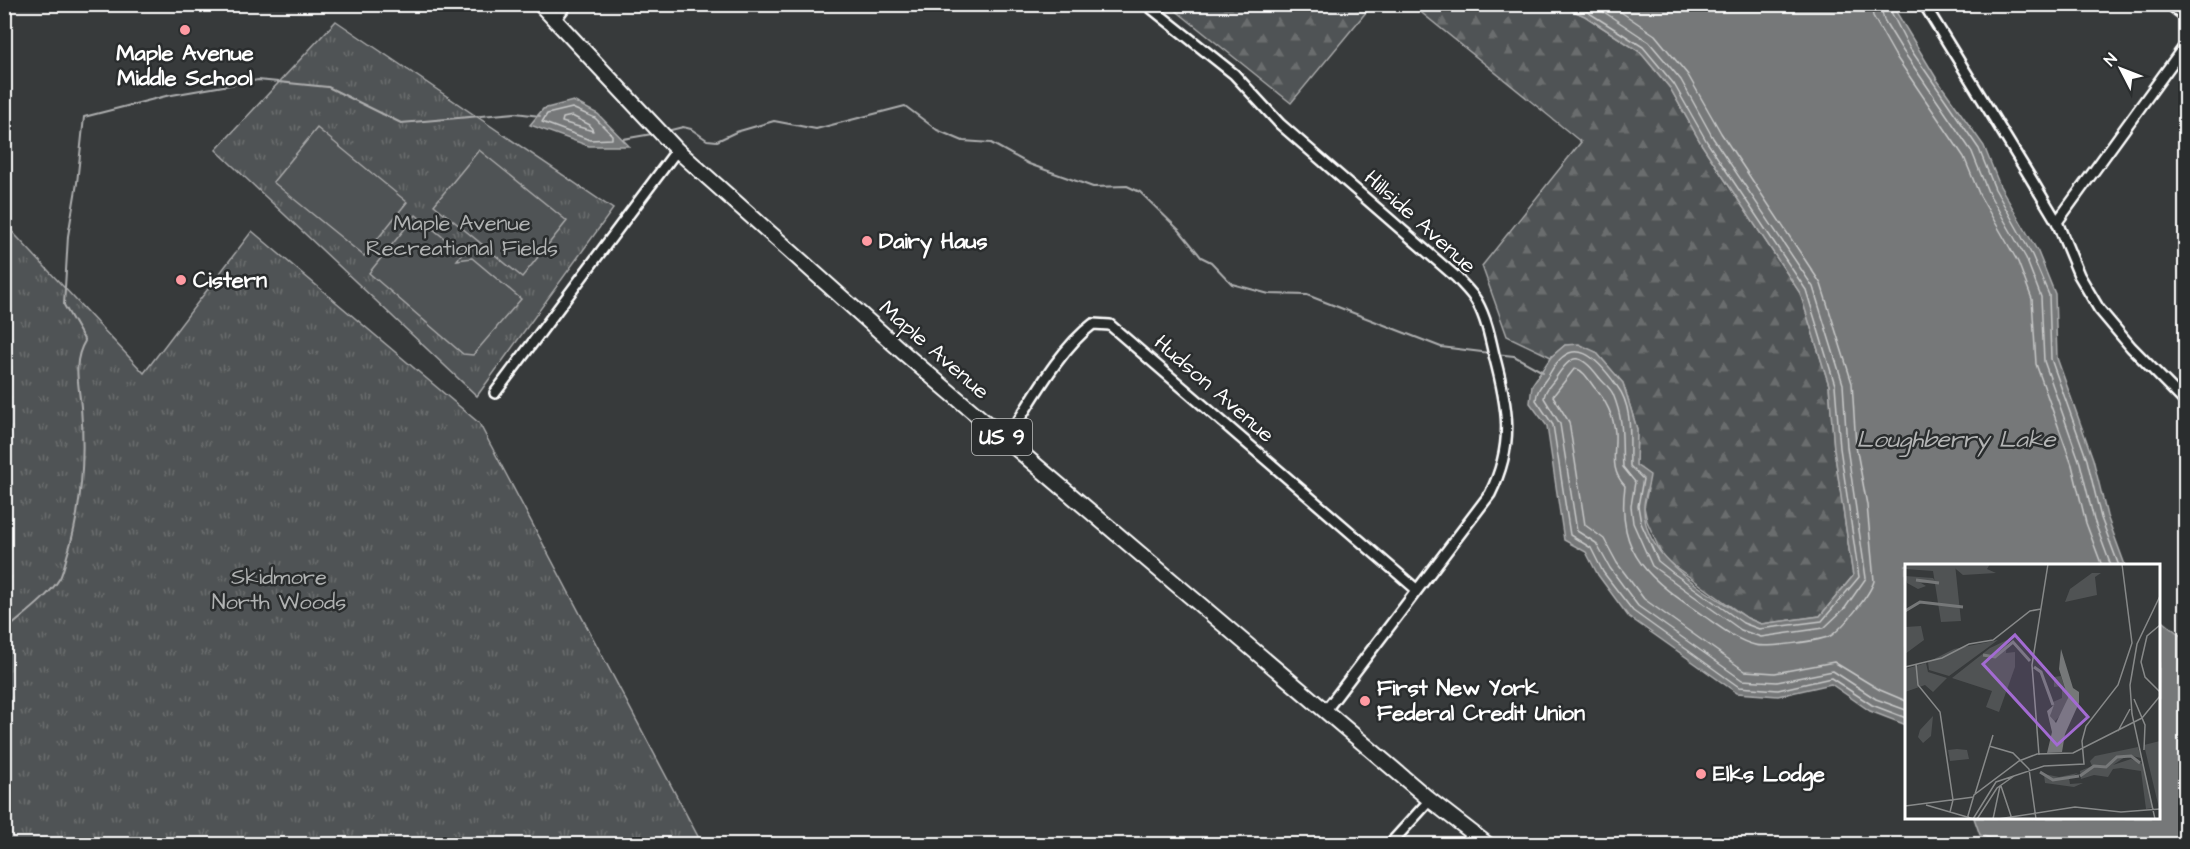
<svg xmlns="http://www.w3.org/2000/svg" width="2190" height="849" viewBox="0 0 2190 849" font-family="'Architects Daughter',sans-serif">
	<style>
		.forest { fill: url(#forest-firs); stroke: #a8a9aa; stroke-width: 1.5 }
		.park { fill: url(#park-tufts); stroke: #a8a9aa; stroke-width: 1.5 }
		.pitch { fill: #505354; stroke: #a8a9aa; stroke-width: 1.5 }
		.water { fill: #767879; stroke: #adaeaf; stroke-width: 1.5 }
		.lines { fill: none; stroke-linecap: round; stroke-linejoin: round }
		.shore { stroke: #c8c9c9; stroke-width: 1.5 }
		.stream { stroke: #adaeaf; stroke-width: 2 }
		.street-casing { stroke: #fff; stroke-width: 14 }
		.primary-casing { stroke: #fff; stroke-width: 18 }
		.street { stroke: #2a2d2e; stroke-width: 9 }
		.primary { stroke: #2a2d2e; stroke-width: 14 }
		.poi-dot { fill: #ff9aa2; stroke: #2a2d2e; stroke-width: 2 }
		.labels { text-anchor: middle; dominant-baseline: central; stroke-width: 5; stroke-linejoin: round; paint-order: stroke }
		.shield { fill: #2a2d2e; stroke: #bfc0c0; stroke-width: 1.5 }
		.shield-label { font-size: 21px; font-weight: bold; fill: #fff }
		.poi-label { font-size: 22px; font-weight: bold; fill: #fff; stroke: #2a2d2e; text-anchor: start }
		.street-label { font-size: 22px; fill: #fff; stroke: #2a2d2e }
		.park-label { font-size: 22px; fill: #b0b2b2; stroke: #2a2d2e }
		.water-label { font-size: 24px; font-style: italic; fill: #b4b5b5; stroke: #2a2d2e }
		.inset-river { fill: none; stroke: #767879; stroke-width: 3 }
		.inset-road { fill: none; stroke: #878989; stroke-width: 1.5 }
		.view { fill: #a36bd2; fill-opacity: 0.15; stroke: #a36bd2; stroke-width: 3 }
		.inset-edge { fill: none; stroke: #fff; stroke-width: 3 }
	</style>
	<defs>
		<pattern id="forest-firs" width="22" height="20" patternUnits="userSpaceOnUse" patternTransform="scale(1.5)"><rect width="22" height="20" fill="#505354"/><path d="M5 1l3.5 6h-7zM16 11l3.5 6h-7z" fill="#6a6d6e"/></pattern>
		<pattern id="park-tufts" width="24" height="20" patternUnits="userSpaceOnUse" patternTransform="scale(1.5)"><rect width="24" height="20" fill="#505354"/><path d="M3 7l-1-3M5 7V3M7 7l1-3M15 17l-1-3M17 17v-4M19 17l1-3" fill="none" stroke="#6a6d6e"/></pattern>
	</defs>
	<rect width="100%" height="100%" fill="#373a3b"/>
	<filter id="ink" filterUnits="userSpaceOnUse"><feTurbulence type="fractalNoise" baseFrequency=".0167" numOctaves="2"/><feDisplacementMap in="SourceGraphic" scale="12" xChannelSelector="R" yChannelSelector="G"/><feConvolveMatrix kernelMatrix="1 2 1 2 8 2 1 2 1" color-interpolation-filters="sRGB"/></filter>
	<g filter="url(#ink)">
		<path class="forest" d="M1169,5L1372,4V5L1291,103Z
			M1412,5H1560L1585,16L1640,52L1670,88L1702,145L1800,293L1829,385L1834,449L1853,576L1820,616L1761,624L1747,618L1663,558L1647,521L1644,507L1648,489L1636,465L1637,429L1623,383L1596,352L1565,345L1551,357L1507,336L1482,266L1581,142Z"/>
		<path class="park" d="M336,21L613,209L477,396L216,150Z
			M5,224L144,373L252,231L479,423L702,844H5Z"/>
		<path class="pitch" d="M317,128L407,202L364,256L273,182Z
			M479,150L567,221L522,277L434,205Z
			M416,215L462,253L457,260L472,258L521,299L473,355L463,354L369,273Z"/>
		<path class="water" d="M1560,5H1892L1938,81L1984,146L2000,186L2038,252L2055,294L2057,358L2093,459L2107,516L2125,565L1906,566V725L1870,711L1831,684L1778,696L1737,693L1628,616L1598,575L1586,552L1564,540L1547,426L1530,403L1532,385L1551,357L1565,345L1579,344L1596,352L1623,383L1637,429L1636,465L1650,475C1649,485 1644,497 1644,507C1643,561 1709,592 1747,618L1761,624L1820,616L1853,576L1834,449L1829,385L1800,293L1702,145L1670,88L1640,52L1585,16Z
			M573,101L598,114L629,146H589L530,125L543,109Z
			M2159,618L2185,639V844H2006L1980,835L1974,818H2158Z"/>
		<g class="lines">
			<path class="shore" d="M1575,4L1643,47L1674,84L1707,142L1806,290L1835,385L1840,448L1859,577L1822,621L1759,629L1743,623L1673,573L1658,561L1641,523L1638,506L1643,479L1630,466C1629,440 1634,408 1617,386C1597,358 1573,332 1550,373C1544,384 1537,387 1536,400L1553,425L1570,535L1591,548L1603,572L1633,611L1739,687L1778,690L1831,678L1872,705L1906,718
				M1592,4L1649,42L1681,80L1713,138L1813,287L1843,384L1847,447L1866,578L1845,608L1824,628L1761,637L1741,630L1652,566L1633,523L1631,506L1635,482L1623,467C1621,437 1625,424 1613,394C1610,387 1602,382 1598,376C1579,351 1571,354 1555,379C1550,386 1545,389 1544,398L1560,424L1577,531L1596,543L1610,568L1638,606L1742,680L1777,682L1833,671L1876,699L1906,710
				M1609,4L1655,35L1688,75L1721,133L1821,284L1852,383L1856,446L1867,505L1874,581C1870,595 1844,626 1832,635C1822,641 1767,648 1755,645C1736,640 1720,627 1704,616C1651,580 1616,556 1625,486C1609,469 1616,454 1615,433C1614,416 1605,399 1594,387C1588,379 1584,371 1575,368L1553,396L1569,422L1585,525L1604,539L1617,563L1644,599L1745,671L1775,673L1834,662L1880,690L1906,701
				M1871,4L1873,16L1895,55L1964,157L1980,196L2018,262L2032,299L2036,364L2072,465L2086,523L2102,566
				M1880,4L1884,20L1903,51L1972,152L1988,192L2026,258L2041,297L2044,361L2080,463L2094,520L2111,566
				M1887,4L1909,47L1979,149L1995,189L2032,255L2049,295L2051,359L2087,460L2101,518L2119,566
				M572,108L595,118L612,135V139L590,140L542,122L547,114Z
				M572,116L590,125L593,131L562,122L563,118Z"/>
			<path class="stream" d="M667,131L683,127L691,129L707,140L717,141L736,132L774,121L816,129L905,106L937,130L963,141L991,143L1029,164L1093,187L1127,186L1140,192L1180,231L1201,257L1211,262L1232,284L1269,294L1307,295L1441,347L1490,353
				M623,139L652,134
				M1496,354L1514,356L1543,372
				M4,632C23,615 47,599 60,578C63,572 65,563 67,556C82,508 85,457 81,407C79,385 72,362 85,341L64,305L68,236L77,183L84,117L166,96L258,80L328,87L401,123L515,113L540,116"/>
			<g class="street-casing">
				<path id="street" d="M1146,4L1234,74L1280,124L1456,277C1463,285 1472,293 1477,302C1486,318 1490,337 1494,355C1508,407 1515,444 1490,494L1326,710
					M1924,4L2030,177L2057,222L2079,275L2099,309L2131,347L2186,403
					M2169,4L2186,17
					M555,20L567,4
					M2057,222L2186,44
					M495,393L677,150
					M1006,440C1030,404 1058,350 1093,324L1110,325L1416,589
					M1390,844L1430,800"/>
			</g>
			<g class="primary-casing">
				<path id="primary" d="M540,4L677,150L779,241L905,354L1430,800L1487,844"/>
			</g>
			<use href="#street" class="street"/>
			<use href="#primary" class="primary"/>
		</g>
	</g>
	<g class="poi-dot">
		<circle cx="185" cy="30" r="6"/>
		<circle cx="867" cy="241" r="6"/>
		<circle cx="181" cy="280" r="6"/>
		<circle cx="1365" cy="701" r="6"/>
		<circle cx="1701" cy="774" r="6"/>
	</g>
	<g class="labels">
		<rect class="shield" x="972" y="419" width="60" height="36" rx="4.5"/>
		<g class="shield-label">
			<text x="1002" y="437">US 9</text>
		</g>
		<g class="poi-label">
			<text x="185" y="53" text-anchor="middle">Maple Avenue<tspan x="185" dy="25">Middle School</tspan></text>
			<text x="879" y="241">Dairy Haus</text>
			<text x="193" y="280">Cistern</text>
			<text x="1377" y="688">First New York<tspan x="1377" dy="25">Federal Credit Union</tspan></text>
			<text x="1713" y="774">Elks Lodge</text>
		</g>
		<g class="street-label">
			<text transform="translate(1420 222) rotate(42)">Hillside Avenue</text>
			<text transform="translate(934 350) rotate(41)">Maple Avenue</text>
			<text transform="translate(1214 389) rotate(41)">Hudson Avenue</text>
		</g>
		<g class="park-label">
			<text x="462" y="223">Maple Avenue<tspan x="462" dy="25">Recreational Fields</tspan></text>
			<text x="279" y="577">Skidmore<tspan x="279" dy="25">North Woods</tspan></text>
		</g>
		<g class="water-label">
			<text x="1956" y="440">Loughberry Lake</text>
		</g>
	</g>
	<g transform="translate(1905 564)">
		<rect width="255" height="255" fill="#373a3b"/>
		<path d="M187,9H196L190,13L192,31L160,38L165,25ZM16,62L19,76L0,90V63ZM93,76L44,112L24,106L23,98L49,85ZM21,99L23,108L42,114L28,128L20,121L0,128V105ZM156,112L163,134L159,148L148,159L145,152L148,138L157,134V122L149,123V113ZM255,177V244H254L239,181ZM233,183L236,194L223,191L208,201L226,195L238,200L248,244L241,245L236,207L216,204L208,205L203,213L189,211L176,215L175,207L187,202L185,197L190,192Z" fill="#505354"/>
		<path d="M45,0H85L82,5L91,9L58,11ZM0,12L28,14L31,18L16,19L21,22L13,25L2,19ZM28,152L26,172L18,179L13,173L15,166Z" fill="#505354"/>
		<path d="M0,0H50L56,57L36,58L28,7L0,5ZM102,76L101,89L110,88V103L94,148L81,143L87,127L47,114L85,84ZM52,185L62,186L64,195L45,197L43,186ZM173,209L164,214L165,220L178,219L169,223L140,219L139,210L154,213Z" fill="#505354"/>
		<path d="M156,85L168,124L174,128V139L160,170L157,188L142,189L147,168L142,147L149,141L145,152L151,159L163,134L154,105Z" fill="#767879"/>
		<path class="inset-river" d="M11,16L34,19M0,47L15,38L58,43M78,91L90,93L108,78L125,97M129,103L136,108L148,141M135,208L148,216L174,212M175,212L189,202L201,203L212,193L226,192L235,199"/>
		<path class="inset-road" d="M255,61L242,72L236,98L240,113L255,128M11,100L13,121L35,148L48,236L45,248M0,103L37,94L64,80L88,76L125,47L136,45M229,135L240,161L239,186M237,154L255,132M213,167L225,145M84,182L108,189L124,205L131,255M134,191L127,101L143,0M96,222L107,255M70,230L88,171M21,241L69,255M0,242L69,233M62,255L69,231L114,197L132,190L168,189L237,154M68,255L91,218L139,202L179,200L177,177L181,162L213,121L227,79L217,0M72,255L92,224L109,212M88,255L95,222M93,255L170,243L216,248L255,245M250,255L227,150L225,121L232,80L255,32"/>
		<path class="view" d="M110,71L183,153L152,181L78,100Z"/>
		<rect width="255" height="255" class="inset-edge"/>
	</g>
	<rect width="2190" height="849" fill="none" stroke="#2a2d2e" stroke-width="24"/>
	<rect x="12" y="12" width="2166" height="825" fill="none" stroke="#fff" stroke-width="2" filter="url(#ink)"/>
	<g transform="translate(2121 69) rotate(312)" stroke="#2a2d2e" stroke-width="4.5" paint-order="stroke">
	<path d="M0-4.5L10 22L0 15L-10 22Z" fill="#ffffff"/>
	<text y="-9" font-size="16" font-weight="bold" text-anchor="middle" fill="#ffffff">N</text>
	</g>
</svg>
